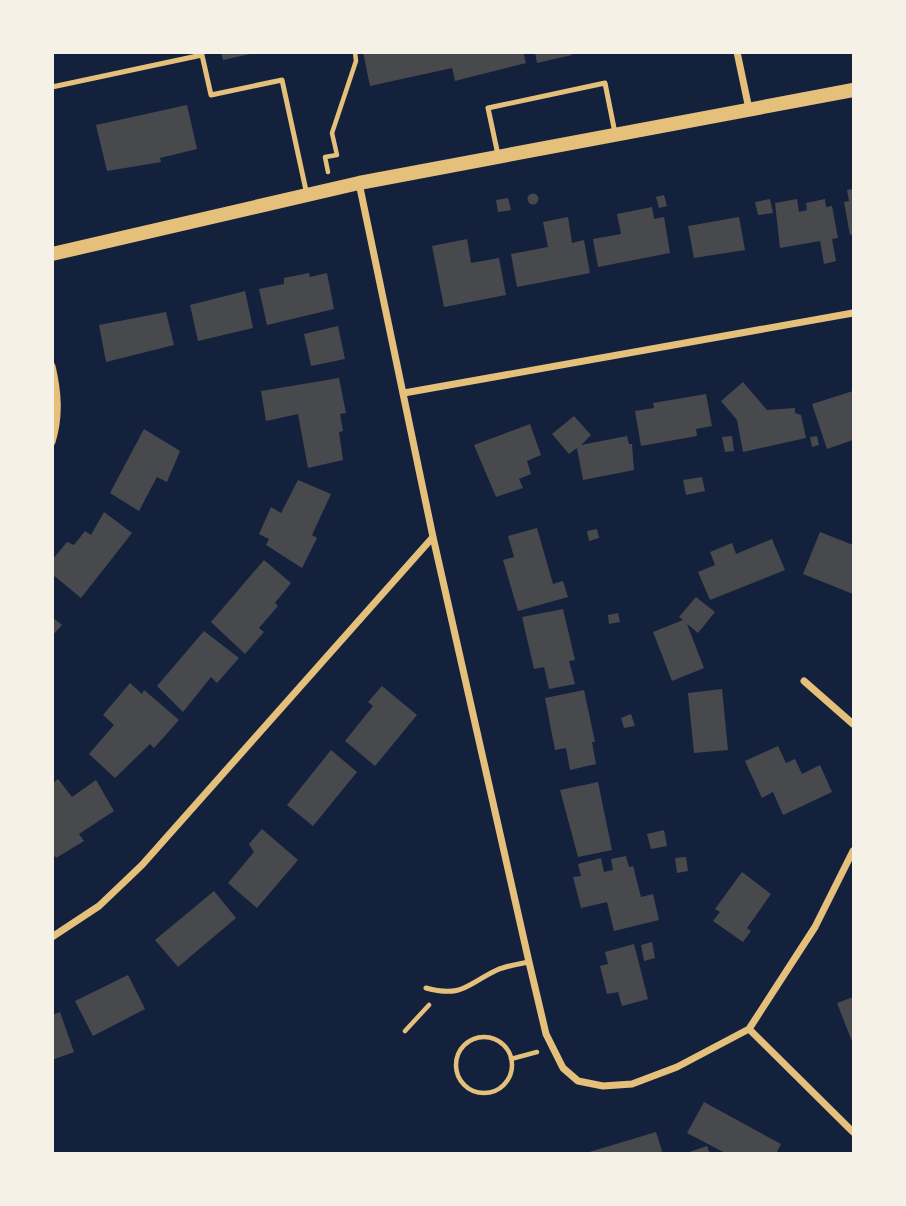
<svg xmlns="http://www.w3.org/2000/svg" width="906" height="1206" viewBox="0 0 906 1206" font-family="Roboto,sans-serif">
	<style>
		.building { fill: #48494c }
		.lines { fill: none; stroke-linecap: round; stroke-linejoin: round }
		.path { stroke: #e5c07b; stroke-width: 4.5 }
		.service { stroke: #e5c07b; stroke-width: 5 }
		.minor { stroke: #e5c07b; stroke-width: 7 }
		.secondary { stroke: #e5c07b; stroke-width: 14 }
	</style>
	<rect width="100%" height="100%" fill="#14213d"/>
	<path class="building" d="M221,52H250V54L223,60Z
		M363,52H523L526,63L455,81L452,68L370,86Z
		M535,52H571L572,55L537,63Z
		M187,105L197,149L160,158L161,162L107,171L96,125Z
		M853,189V234L850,235L844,202L849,201L847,190Z
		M527.5 199a5.5 5.5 0 1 1 11 0a5.5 5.5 0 1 1-11 0Z
		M664,195L667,206L659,208L656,197Z
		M508,198L511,210L498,212L496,200Z
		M770,199L773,213L758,215L755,202Z
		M797,199L799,212L807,210L806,203L825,199L826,207L832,206L838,238L832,239L836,261L824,264L820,241L780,248L775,203Z
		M652,207L654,219L664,217L670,253L598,267L593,239L621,234L617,214Z
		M568,217L572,243L584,240L590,273L517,287L511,254L548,247L543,222Z
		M739,217L745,250L694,258L688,226Z
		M467,239L471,263L499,258L506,295L444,307L432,246Z
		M309,273L310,277L327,273L334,309L267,325L259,289L284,284V278Z
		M245,291L253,328L198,341L190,305Z
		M166,312L174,345L106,362L99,325Z
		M338,326L345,359L311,366L304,334Z
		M339,378L346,413L340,414L343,431L339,432L343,460L308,468L298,414L266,421L261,391Z
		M743,382L767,410L795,408V413L801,415L806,438L743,452L737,420L721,401Z
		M853,391V440L827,449L812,404Z
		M706,394L712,426L696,429L697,436L641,446L635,411L654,408L653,403Z
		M574,416L591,435L581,445L627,436L629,444H632L634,470L583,480L577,448L569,454L552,434Z
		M530,424L541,455L527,461L531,474L519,479L523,488L496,497L474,445Z
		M144,429L180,451L167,482L157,477L139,511L110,493Z
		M732,436L734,451L725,452L722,437Z
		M817,436L819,445L812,447L810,437Z
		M702,477L705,491L686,495L683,480Z
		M298,480L331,494L312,535L317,538L302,568L266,545L269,539L259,534L271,507L281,513Z
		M104,512L132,533L81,598L52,574V560L67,542L74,545L85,531L91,535Z
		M537,528L553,584L563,581L568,597L518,611L503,560L514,557L508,536Z
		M597,529L599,538L589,541L587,531Z
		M820,532L853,545V594L803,574Z
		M772,539L785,570L710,600L698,572L715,565L710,552L732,543L736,554Z
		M264,560L291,583L275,603L278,606L259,628L264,632L245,654L211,622Z
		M696,597L715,612L698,633L687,624L704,668L672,681L653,632L683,620L679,617Z
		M563,609L575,660L569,661L575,684L549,689L544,667L534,669L522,617Z
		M618,613L620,622L609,624L608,615Z
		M52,617L62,625L52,636Z
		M204,631L239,658L217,683L211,677L183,712L157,686Z
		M130,683L142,694L144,690L179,720L154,748L150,744L115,778L89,754L114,725L103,715Z
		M382,686L417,715L375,766L345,741L373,706L368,702Z
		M722,689L728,750L694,753L688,693Z
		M584,690L595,742H592L596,764L570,770L566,748L555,750L545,698Z
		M631,714L635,726L624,728L621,718Z
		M778,746L786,763L795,759L802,774L820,765L832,792L783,815L773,792L762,798L745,761Z
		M331,750L357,772L313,826L287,805Z
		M58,779L72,797L96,780L114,811L79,834L84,841L56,858L52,852V784Z
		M598,782L612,850L578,857L560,790Z
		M262,829L298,860L257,908L228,883L254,852L249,844Z
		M664,830L667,846L651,849L647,834Z
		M626,856L629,867L633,866L641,897L653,894L659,920L614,931L607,902L581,908L573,877L581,876L578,864L601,858L604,872L613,870L611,859Z
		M686,857L688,871L677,873L675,858Z
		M742,872L771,894L747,928L751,931L743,942L713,921L720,912L715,909Z
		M214,891L236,918L178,967L155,940Z
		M652,942L655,958L644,961L641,945Z
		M634,944L648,999L622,1006L618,992L607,994L600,966L608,964L605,952Z
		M128,975L145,1009L93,1036L75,1001Z
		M853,997V1044L837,1003Z
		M60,1012L74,1052L52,1060V1015Z
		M704,1102L781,1144L776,1154H727L687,1133Z
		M656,1132L663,1154H586V1153Z
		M707,1146L710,1154H686V1153Z"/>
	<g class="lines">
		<path class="path" d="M328,172L325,157L337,155L332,133L356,61L355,52
			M405,1031L429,1005
			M456 1065a28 28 0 1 1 56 0a28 28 0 1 1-56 0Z
			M511,1059L537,1052"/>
		<path class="service" d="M52,87L202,55L211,95L282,80L307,195
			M498,155L488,108L605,83L615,133
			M426,988C463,998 467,984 497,970C506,966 519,964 529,962"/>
		<path class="minor" d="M737,52L749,109
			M359,183L433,537L529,962L546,1034L563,1068L578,1081L603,1086L632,1084L677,1067L749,1029L815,927L853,851
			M52,366C58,392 60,416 52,442
			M404,393L853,313
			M804,681L853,724
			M52,937L99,906L142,865L433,537
			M749,1029L853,1132"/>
		<path class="secondary" d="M52,254L359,183L853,90"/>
	</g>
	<rect width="906" height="1206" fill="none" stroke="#f6f1e7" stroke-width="108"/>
</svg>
